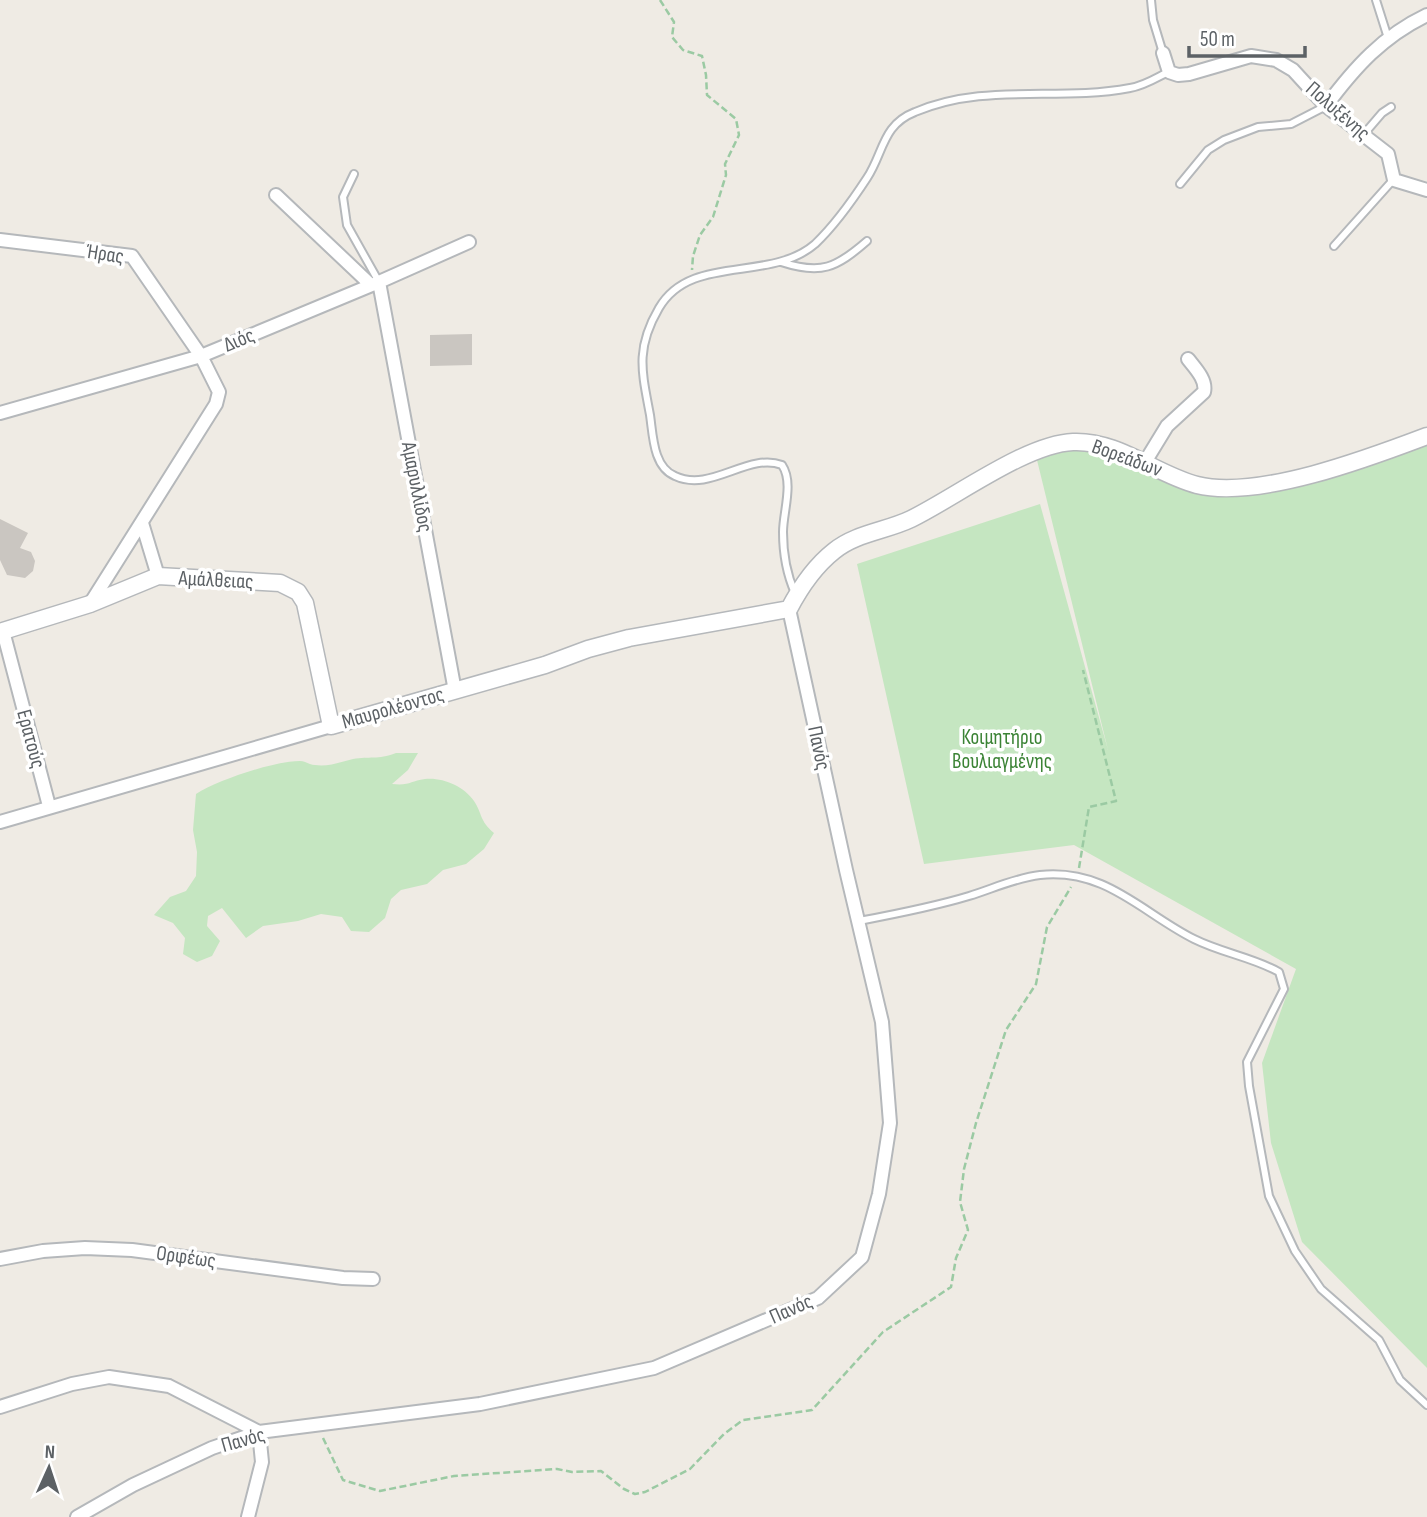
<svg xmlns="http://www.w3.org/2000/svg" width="1427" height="1517" viewBox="0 0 1427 1517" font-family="'Sofia Sans Condensed',sans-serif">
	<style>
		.green { fill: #c5e6c1 }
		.building { fill: #cac6c1 }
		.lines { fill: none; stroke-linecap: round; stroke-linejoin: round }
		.service-casing { stroke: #b5b8bb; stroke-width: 10 }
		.minor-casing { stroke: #b5b8bb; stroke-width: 16 }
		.tertiary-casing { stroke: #b5b8bb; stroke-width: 19 }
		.path { stroke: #9bcaa3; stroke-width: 2.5; stroke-dasharray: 7 3.5; stroke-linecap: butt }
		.service { stroke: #fff; stroke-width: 6 }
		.minor { stroke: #fff; stroke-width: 12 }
		.tertiary { stroke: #fff; stroke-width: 16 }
		.labels { text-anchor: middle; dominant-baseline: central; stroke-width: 7; stroke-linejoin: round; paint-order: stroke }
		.street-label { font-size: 21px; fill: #5c6165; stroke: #fff }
		.park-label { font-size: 21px; fill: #3b8335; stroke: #fff }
	</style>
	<rect width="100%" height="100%" fill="#efebe4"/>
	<path class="green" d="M1427,432V1368L1302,1242L1271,1143L1262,1063L1296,969L1074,845L924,864L857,564L1040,504L1108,750L1036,456L1090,447L1196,491H1257Z
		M396,753H418L408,770L392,784C410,786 410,781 425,779C442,777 464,786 474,801C483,815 479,820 494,833L484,849L466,864L443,870L427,884L401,890L391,899L385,918L369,932L351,931L342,917L321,914L298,921L263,926L246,938L222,908L208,916L207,926L220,941L212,956L197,962L183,954L185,938L173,923L154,915L170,897L186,891L196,876L197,852L193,830L196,794C218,780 274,761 300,761C305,761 310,765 315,765C328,767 341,762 353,759C370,756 377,760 396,753Z"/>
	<path class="building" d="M472,334V365L430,366V335Z
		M0,519L28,533L20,548L31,552L35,561L33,571L25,578L7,575L0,560Z"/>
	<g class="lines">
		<g class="service-casing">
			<path id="service" d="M1151,0L1153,20L1163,53
				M1376,0L1388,38
				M1364,134L1382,113L1391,107
				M354,174L343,197L347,225L379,282
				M1180,184L1208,150L1224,140L1258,127L1291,124L1326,106
				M1334,246L1393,180
				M781,262C821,275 836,268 867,241
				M795,593C787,575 783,552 783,532C783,512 794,483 782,465C748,452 711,493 675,476C653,467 653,435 650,415C642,372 635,349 659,308C691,253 770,283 815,244C835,225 852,201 867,178C884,152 882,125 915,112C986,82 1057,102 1130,88C1144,86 1156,78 1168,72
				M859,921C896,914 933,907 969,896C992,889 1015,878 1040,875C1106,868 1142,913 1194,939C1222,953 1252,957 1279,972L1284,989L1247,1062L1249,1086L1269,1196L1295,1251L1321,1289L1379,1340L1400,1380L1427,1405"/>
		</g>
		<g class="minor-casing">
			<path id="minor" d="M1163,53L1169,72L1178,75L1189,74L1251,56L1276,60L1293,70L1326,106L1388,154L1394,180L1427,190
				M1326,106C1355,67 1383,36 1427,15
				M276,195L371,285
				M0,240L132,256L201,356L219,392L216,404L90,604
				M379,282L455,691
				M0,413L201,356L379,282L469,242
				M1145,462L1167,426L1204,392C1207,380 1195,368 1188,359
				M142,523L158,576
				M3,631L49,806
				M0,822L331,726
				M0,1259L43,1251L85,1248L132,1250L343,1278L373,1279
				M0,1407L72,1384L109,1377L169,1386L259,1432L262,1462L248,1517
				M77,1517L133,1485L212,1448L259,1432L480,1404L654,1368L818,1298L862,1257L879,1194L890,1123L882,1022L846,870L789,609"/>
		</g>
		<g class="tertiary-casing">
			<path id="tertiary" d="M0,632L90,604L158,576L280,583L298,592L305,603L331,726L545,665L588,649L629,638L789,609C800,588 815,566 834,551C856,533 886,531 911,519C956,497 1026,444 1073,442C1118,440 1155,474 1197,485C1258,500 1369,458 1427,436"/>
		</g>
		<path class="path" d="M660,0L674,22L672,37L683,50L702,56L706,75L707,95L736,119L739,135L725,164L726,175L713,217L700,235L693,256L692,270
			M1079,868L1089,807L1116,801L1083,670
			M323,1438L343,1480L380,1491L454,1476L557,1469L572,1472L601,1471L624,1489L635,1494L645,1492L690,1469L724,1434L743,1420L812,1410L883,1332L951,1287L956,1258L968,1230L960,1202L964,1169L976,1123L1006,1030L1036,984L1047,927L1071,887"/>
		<use href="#service" class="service"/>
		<use href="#minor" class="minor"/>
		<use href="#tertiary" class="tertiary"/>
	</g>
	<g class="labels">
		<g class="street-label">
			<text transform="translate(1338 111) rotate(41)">Πολυξένης</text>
			<text transform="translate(105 254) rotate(9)">Ήρας</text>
			<text transform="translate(239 340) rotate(-23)">Διός</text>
			<text transform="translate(1127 458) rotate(20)">Βορεάδων</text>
			<text transform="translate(417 487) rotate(79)">Αμαρυλλίδος</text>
			<text transform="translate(216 580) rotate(3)">Αμάλθειας</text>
			<text transform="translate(393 708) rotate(-16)">Μαυρολέοντος</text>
			<text transform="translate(31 739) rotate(75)">Ερατούς</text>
			<text transform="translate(819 748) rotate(78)">Πανός</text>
			<text transform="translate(186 1257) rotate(8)">Ορφέως</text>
			<text transform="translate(791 1309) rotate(-24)">Πανός</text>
			<text transform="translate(243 1440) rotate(-16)">Πανός</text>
		</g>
		<g class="park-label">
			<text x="1002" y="737">Κοιμητήριο<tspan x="1002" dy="24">Βουλιαγμένης</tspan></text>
		</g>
	</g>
	<g transform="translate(49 1468) rotate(3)" stroke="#ffffff" stroke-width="5" paint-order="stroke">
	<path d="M0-5L12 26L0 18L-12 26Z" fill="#5c6165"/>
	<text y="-10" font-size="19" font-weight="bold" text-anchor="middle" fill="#5c6165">N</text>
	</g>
	<path d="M1189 46v10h116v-10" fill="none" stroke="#5c6165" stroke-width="3.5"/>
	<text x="1200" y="46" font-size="21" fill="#5c6165" stroke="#ffffff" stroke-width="5" paint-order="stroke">50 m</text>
</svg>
